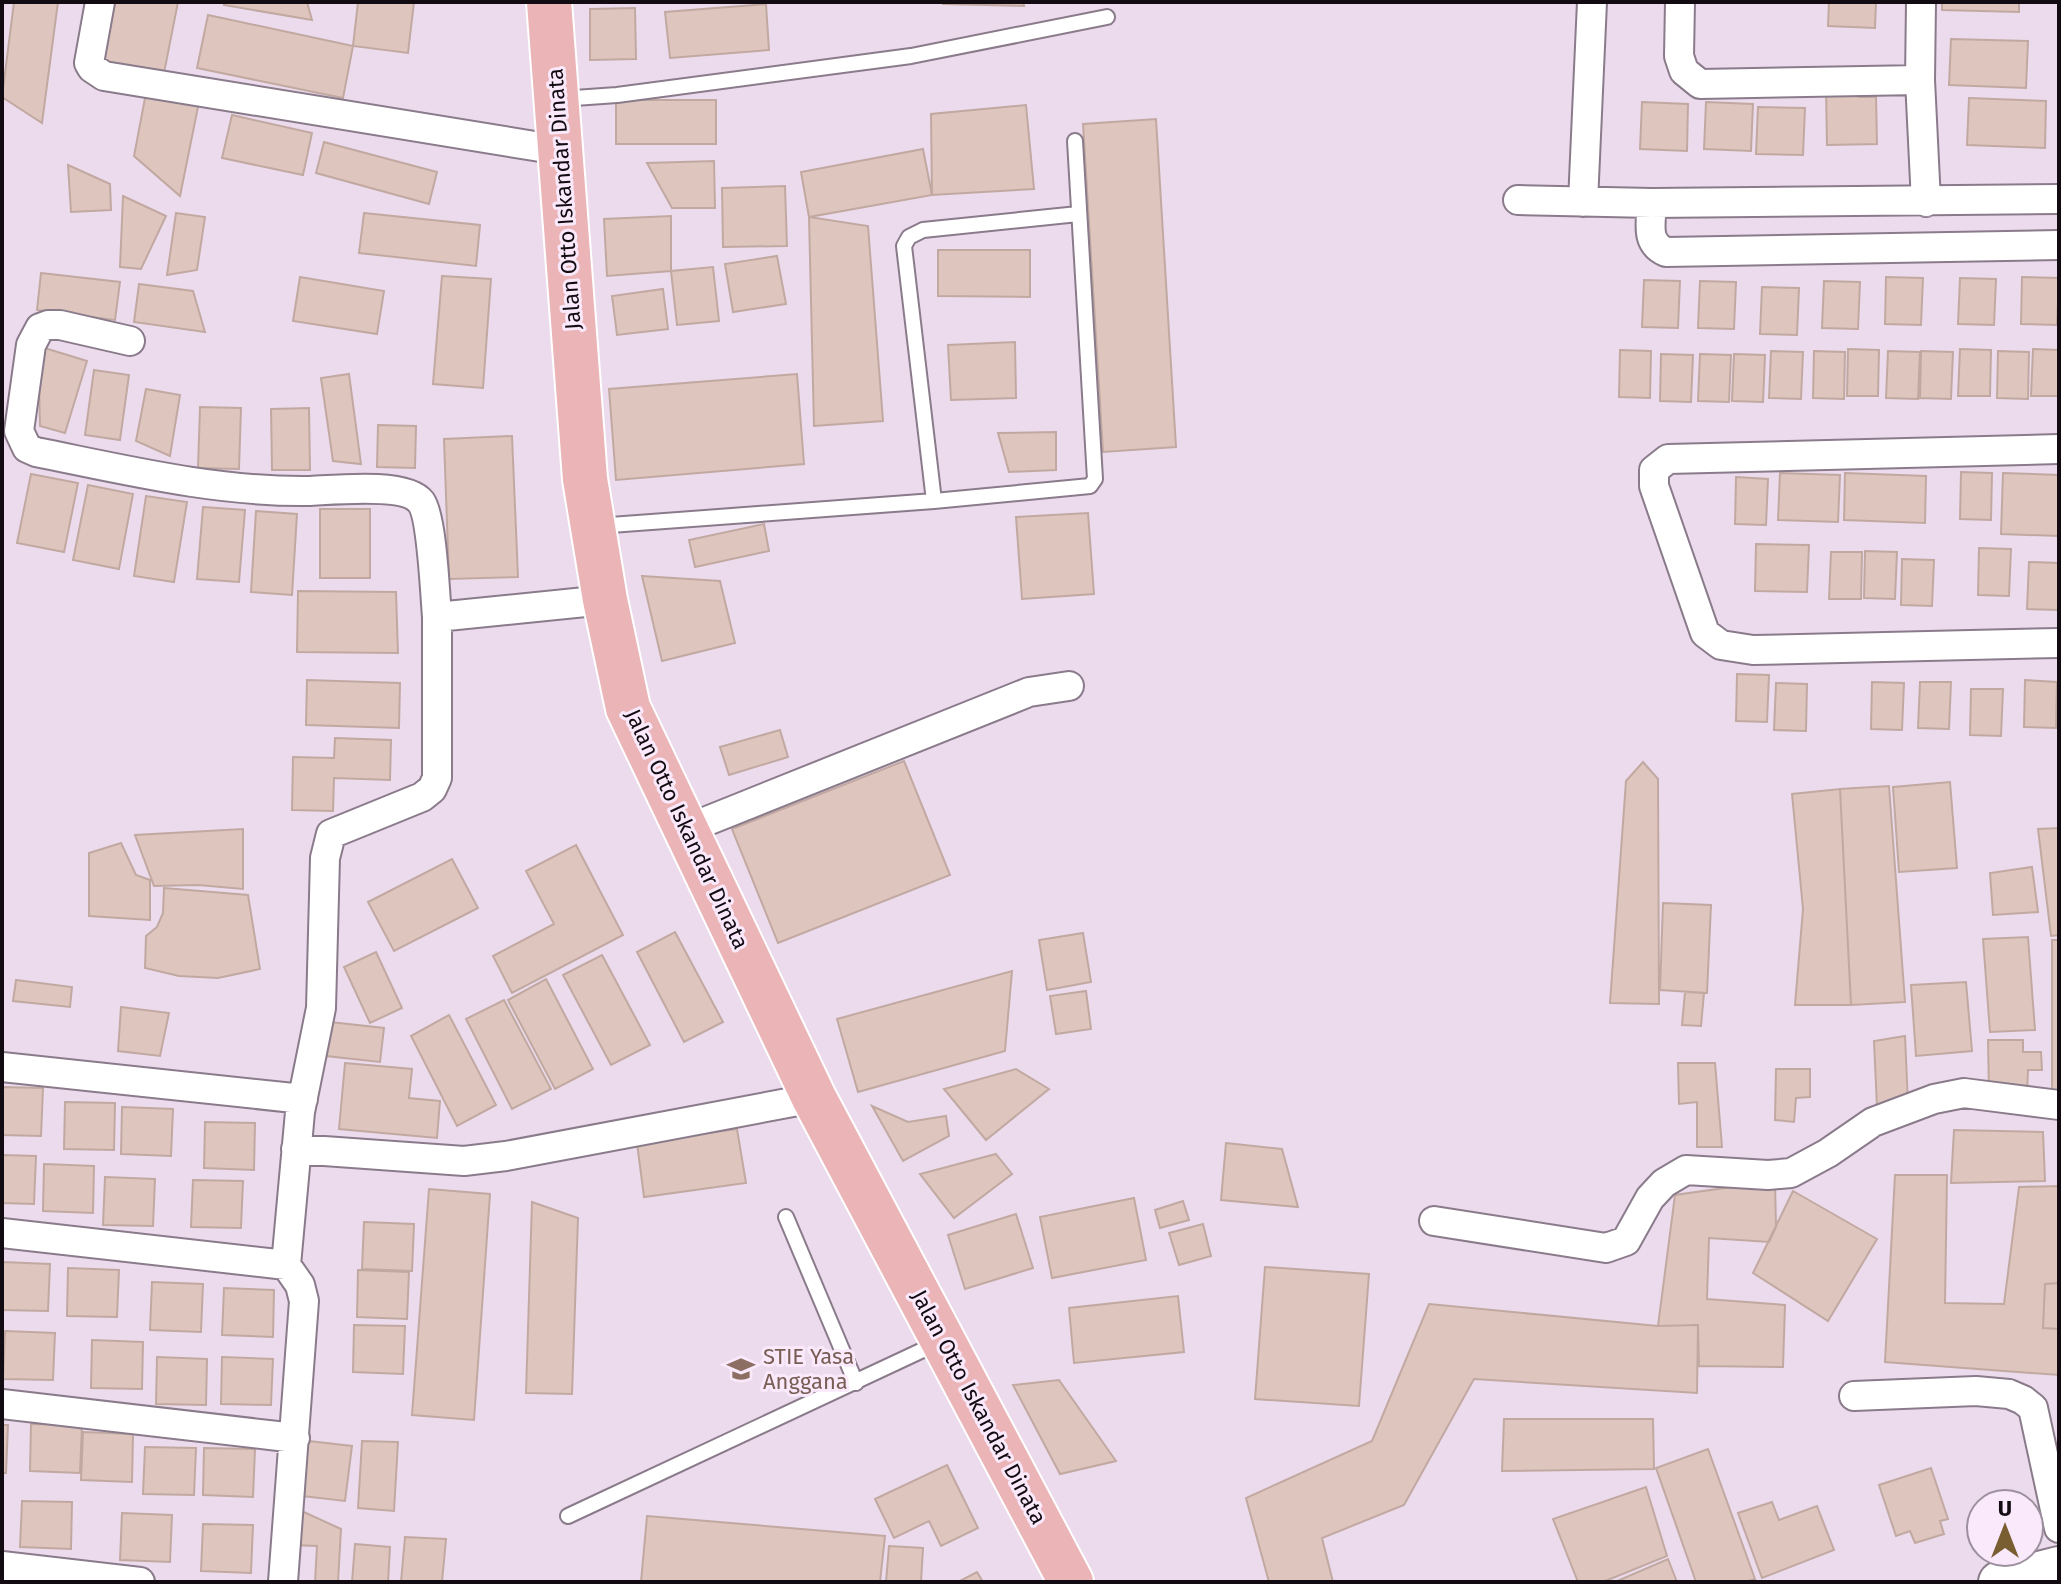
<svg xmlns="http://www.w3.org/2000/svg" width="2061" height="1584" viewBox="0 0 2061 1584" font-family="'Fira Sans',sans-serif">
	<style>
		.building { fill: #dec5be; stroke: #c1a9a2; stroke-width: 2 }
		.lines { fill: none; stroke-linecap: round; stroke-linejoin: round }
		.lane-casing { stroke: #8a7b8b; stroke-width: 18 }
		.street-casing { stroke: #8a7b8b; stroke-width: 32 }
		.secondary-casing { stroke: #8a7b8b; stroke-width: 44 }
		.primary-casing { stroke: #fff; stroke-width: 48 }
		.lane { stroke: #fff; stroke-width: 14 }
		.street { stroke: #fff; stroke-width: 28 }
		.secondary { stroke: #fff; stroke-width: 40 }
		.primary { stroke: #ebb5b8; stroke-width: 44 }
		.labels { text-anchor: middle; dominant-baseline: central; stroke-width: 6; stroke-linejoin: round; paint-order: stroke }
		.street-label { font-size: 22px; fill: #120c12; stroke: #fae8fb }
		.education-label { font-size: 22px; fill: #785e54; stroke: #fae8fb; text-anchor: start }
	</style>
	<rect width="100%" height="100%" fill="#ecdbed"/>
	<path class="building" d="M14,2H58L42,123L2,97Z
		M115,2H178L164,73L104,61Z
		M225,2H307L312,20L224,5Z
		M358,2H414L408,53L353,46Z
		M942,2H1023L1024,6L943,4Z
		M1829,2H1876L1875,28L1828,26Z
		M1942,2H2019V12L1942,10Z
		M766,4L769,50L670,58L665,12Z
		M635,8L636,59L590,60V9Z
		M208,15L353,46L343,98L197,68Z
		M1951,39L2028,41L2026,88L1949,85Z
		M1859,87V97H1876L1877,144L1827,145L1826,88Z
		M146,93L199,102L180,196L134,156Z
		M1969,98L2046,101L2045,148L1967,145Z
		M616,100H716V144H616Z
		M1642,102L1688,104L1687,151L1640,149Z
		M1706,102L1753,104L1751,151L1704,149Z
		M1026,105L1034,189L932,195L931,114Z
		M1758,107L1805,108L1803,155L1756,154Z
		M232,115L312,133L303,175L222,158Z
		M1156,119L1176,447L1103,452L1083,124Z
		M324,142L437,172L429,204L316,173Z
		M923,149L932,195L809,217L801,172Z
		M714,161L715,208H672L647,163Z
		M68,165L110,184L111,210L71,212Z
		M785,186L787,246L723,247L722,188Z
		M123,196L166,216L141,269L120,267Z
		M176,213L205,217L197,270L167,275Z
		M364,213L480,225L476,266L359,253Z
		M671,216V271L607,276L604,219Z
		M809,217L868,226L883,421L814,426Z
		M938,250H1030V297L938,296Z
		M777,256L786,304L733,312L725,264Z
		M713,267L719,321L677,325L671,271Z
		M41,273L120,282L115,320L37,310Z
		M442,276L491,279L483,388L433,384Z
		M300,277L384,291L377,334L293,321Z
		M1886,277L1923,278L1921,325L1885,324Z
		M2022,277L2059,278L2057,325L2021,324Z
		M1960,278L1996,279L1994,325L1958,324Z
		M1644,280L1680,281L1678,328L1642,327Z
		M1700,281L1736,282L1734,329L1698,328Z
		M1824,281L1860,282L1858,329L1822,328Z
		M139,284L193,291L205,332L134,322Z
		M1762,287L1799,288L1797,335L1760,334Z
		M663,289L668,329L617,335L612,296Z
		M1015,342L1016,398L951,400L948,345Z
		M38,346L87,361L65,433L40,426Z
		M1848,349L1879,350L1878,396H1847Z
		M1960,349L1991,350L1990,396H1958Z
		M2033,349L2059,350V396H2031Z
		M1620,350L1651,351L1650,398L1619,397Z
		M1771,351L1803,352L1801,399L1769,398Z
		M1814,351L1845,352L1844,399L1813,398Z
		M1888,351L1920,352L1918,399L1886,398Z
		M1921,351L1953,352L1951,399L1920,398Z
		M1998,351L2029,352L2028,399L1997,398Z
		M1661,354L1693,355L1691,402L1660,401Z
		M1700,354L1731,355L1729,402L1698,401Z
		M1734,354L1765,355L1763,402L1732,401Z
		M94,370L129,375L120,440L85,435Z
		M349,374L361,464L333,461L321,378Z
		M797,374L804,464L616,480L609,389Z
		M146,389L180,395L170,456L136,441Z
		M200,407L241,408L239,469L198,468Z
		M309,408L310,470H272L271,409Z
		M378,425L416,426L415,468L377,467Z
		M1056,432V470L1009,472L998,433Z
		M512,436L518,577L449,579L444,439Z
		M1961,472L1992,473L1991,520L1960,519Z
		M1780,473L1840,475L1838,522L1778,520Z
		M1845,473L1926,476L1925,523L1844,520Z
		M2003,473L2059,475V536L2001,534Z
		M31,474L78,483L64,552L17,543Z
		M1736,477L1768,479L1766,525L1735,524Z
		M88,485L133,494L119,569L73,560Z
		M146,496L187,502L174,582L134,576Z
		M203,507L245,510L239,582L197,579Z
		M320,509H370V578H320Z
		M256,511L297,514L292,595L251,592Z
		M1088,513L1094,594L1022,599L1016,517Z
		M764,524L769,551L695,567L689,540Z
		M1756,544L1809,545L1807,592L1755,591Z
		M1979,548L2011,549L2009,596L1978,595Z
		M1865,551L1897,552L1895,599L1864,598Z
		M1831,552H1862L1861,599H1829Z
		M1902,559L1934,560L1932,606L1901,605Z
		M2029,562L2059,563V610L2027,609Z
		M642,576L720,581L735,643L662,661Z
		M298,591L396,592L398,653L297,652Z
		M1737,674L1769,675L1767,722L1736,721Z
		M307,680L400,683L399,728L306,725Z
		M2025,680L2057,682L2056,728L2024,727Z
		M1872,682L1904,683L1902,730L1871,729Z
		M1920,682H1951L1949,729L1918,728Z
		M1776,683L1807,684L1806,731L1774,730Z
		M1971,689H2003L2001,736L1970,735Z
		M780,730L788,757L729,775L720,747Z
		M335,738L391,740L390,780L334,778L333,811L292,810L293,757L334,758Z
		M904,761L950,875L778,943L732,829Z
		M1643,762L1658,779L1659,1004L1610,1003L1626,781Z
		M1950,782L1957,868L1899,872L1893,787Z
		M1889,786L1905,1002L1851,1005L1840,789Z
		M1840,789L1851,1005H1795L1803,909L1792,794Z
		M2059,828V935L2051,936L2038,829Z
		M243,829V889L198,885L154,886L135,835Z
		M121,843L136,875L150,880V920L89,916V853Z
		M576,845L623,935L512,993L493,956L554,924L526,871Z
		M452,859L478,908L394,951L368,902Z
		M2032,867L2038,912L1993,915L1990,873Z
		M164,888L248,895L260,969L218,978L179,976L145,968L146,936L157,927L163,913Z
		M1663,903L1711,905L1707,993L1660,990Z
		M675,932L723,1022L684,1042L637,952Z
		M1083,933L1091,982L1047,990L1039,940Z
		M2028,937L2035,1030L1990,1032L1983,939Z
		M2052,940H2059V1097H2052Z
		M376,952L402,1008L370,1023L344,967Z
		M602,955L650,1045L611,1065L563,975Z
		M1012,971L1005,1051L858,1092L837,1019Z
		M546,979L593,1069L555,1089L508,1000Z
		M16,980L72,987L70,1007L13,1001Z
		M1966,982L1972,1051L1916,1056L1911,985Z
		M1086,991L1091,1029L1056,1034L1050,996Z
		M1685,992L1704,993L1701,1026L1682,1025Z
		M504,1000L551,1089L512,1109L466,1019Z
		M121,1007L169,1013L160,1056L118,1051Z
		M449,1015L496,1105L457,1126L411,1036Z
		M330,1022L384,1028L380,1062L326,1056Z
		M1905,1036L1908,1103L1877,1107L1874,1041Z
		M1988,1040H2023V1052H2041L2042,1070H2028L2027,1095L1989,1094Z
		M345,1063L412,1069L409,1098L440,1101L437,1138L339,1129Z
		M1678,1063H1715L1722,1147H1697V1102L1679,1104Z
		M1016,1069L1049,1089L986,1140L944,1089Z
		M1776,1069H1810V1097L1796,1098L1794,1122L1775,1120Z
		M2,1087L43,1088L41,1136L2,1135Z
		M65,1102L115,1103L114,1150L64,1149Z
		M872,1106L908,1122L946,1116L949,1136L903,1161Z
		M122,1107L173,1109L171,1156L121,1154Z
		M205,1122L255,1123L254,1170L204,1168Z
		M737,1129L746,1183L644,1197L637,1143Z
		M1954,1130L2043,1132L2045,1181L1951,1183Z
		M1226,1143L1282,1149L1298,1207L1221,1200Z
		M996,1154L1012,1174L954,1218L920,1174Z
		M2,1155L36,1156L34,1204L2,1203Z
		M44,1164L94,1166L93,1213L43,1211Z
		M1895,1175H1947L1945,1303L2004,1304L2019,1187L2059,1186V1375L1885,1362Z
		M105,1177L155,1179L153,1226L103,1225Z
		M193,1180L243,1181L241,1228L191,1227Z
		M1775,1181L1776,1227L1769,1242L1709,1238L1707,1299L1785,1305L1783,1367L1699,1366L1698,1325L1658,1326L1675,1195Z
		M429,1189L490,1194L474,1420L412,1415Z
		M1793,1191L1877,1239L1828,1321L1753,1273Z
		M1134,1198L1146,1260L1052,1278L1040,1217Z
		M1183,1201L1189,1220L1160,1228L1155,1210Z
		M532,1202L578,1218L572,1394L526,1393Z
		M1016,1214L1033,1268L965,1289L948,1235Z
		M364,1222L414,1224L412,1271L362,1269Z
		M1203,1224L1211,1256L1179,1265L1169,1233Z
		M2,1262L50,1264L48,1311L2,1310Z
		M1265,1267L1369,1274L1359,1406L1255,1399Z
		M68,1268L119,1270L117,1317L67,1316Z
		M358,1270L409,1272L407,1319L357,1317Z
		M152,1282L203,1284L201,1332L150,1330Z
		M2059,1283V1329L2043,1328L2045,1284Z
		M224,1288L274,1290L273,1337L222,1335Z
		M1178,1296L1184,1352L1074,1363L1069,1308Z
		M1429,1304L1658,1326L1698,1325L1697,1393L1474,1379L1404,1505L1322,1538L1333,1582H1269L1246,1498L1372,1441Z
		M354,1325L405,1326L403,1374L353,1372Z
		M5,1331L55,1333L53,1380L3,1379Z
		M92,1340L143,1342L142,1389L91,1388Z
		M157,1357L207,1359L206,1405L156,1404Z
		M222,1357L273,1359L271,1405L221,1404Z
		M1059,1380L1116,1461L1060,1474L1013,1385Z
		M1504,1419H1653L1654,1469L1502,1471Z
		M31,1424L82,1425L80,1473L30,1471Z
		M2,1425H8L6,1473H2Z
		M83,1432L133,1434L132,1482L81,1480Z
		M300,1440L352,1446L345,1501L294,1495Z
		M362,1441L398,1442L394,1511L358,1508Z
		M145,1447L196,1448L194,1495L143,1494Z
		M204,1448L255,1449L253,1497L203,1495Z
		M1708,1449L1755,1579L1745,1582H1696L1656,1468Z
		M947,1465L978,1528L941,1546L929,1521L894,1538L875,1499Z
		M1931,1468L1948,1519L1940,1521L1944,1534L1915,1543L1910,1531L1896,1536L1879,1485Z
		M1646,1487L1667,1556L1603,1582H1578L1553,1519Z
		M22,1501L72,1502L71,1549L20,1547Z
		M1772,1502L1779,1520L1817,1506L1834,1550L1762,1578L1738,1513Z
		M295,1508L341,1529L338,1582H315L317,1546L292,1545Z
		M122,1513L172,1515L170,1562L120,1560Z
		M647,1516L885,1536L880,1582H641Z
		M203,1524L253,1525L251,1573L201,1571Z
		M405,1537L446,1539L442,1582H401Z
		M355,1544L390,1547L388,1582H352Z
		M889,1546L923,1548L921,1582H886Z
		M1668,1559L1677,1582H1615Z
		M977,1572L983,1582H958Z"/>
	<g class="lines">
		<g class="lane-casing">
			<path id="lane" d="M560,99L617,95L911,56L1107,17
				M934,501L904,246L909,237L923,230L1078,214
				M597,526L934,501L1090,486L1095,479L1075,141
				M786,1217L856,1383
				M568,1516L940,1342"/>
		</g>
		<g class="street-casing">
			<path id="street" d="M100,2L89,63L92,68L104,76L559,150
				M1680,2L1679,56L1684,71L1700,84L1920,80
				M1921,2L1920,80L1926,202
				M1518,200L1652,203L2059,199
				M1583,202L1592,2
				M1652,203C1651,223 1645,243 1666,252L2059,245
				M130,341L60,325H48L40,328L31,345L19,431L27,448L36,452C126,470 216,492 308,491C333,490 406,482 421,502C432,517 435,594 437,617
				M2059,449L1668,459L1654,470V486L1705,633L1721,645L1753,650L2059,643
				M687,829L1029,692L1069,686
				M2,1067L303,1099
				M296,1149L464,1161L506,1156L814,1098
				M1434,1221L1606,1248L1626,1241L1650,1198L1664,1183L1686,1170L1768,1175L1791,1173L1828,1153L1873,1122L1934,1099L1964,1093L2059,1105
				M2,1233L286,1265
				M1854,1396L1976,1391L2009,1394L2023,1400L2033,1408L2059,1528
				M2,1404L295,1438
				M2,1566L140,1582
				M283,1582L304,1301L300,1285L286,1265L300,1112L321,1008L325,858L331,834L422,797L432,789L437,778V617L605,600"/>
		</g>
		<g class="secondary-casing">
			<path id="secondary" d="M1999,1582L2059,1567"/>
		</g>
		<g class="primary-casing">
			<path id="primary" d="M549,2L585,479L605,600L628,708L814,1098L1071,1582"/>
		</g>
		<use href="#lane" class="lane"/>
		<use href="#street" class="street"/>
		<use href="#secondary" class="secondary"/>
		<use href="#primary" class="primary"/>
	</g>
	<defs>
		<g id="university-bare" transform="scale(2.16)"><path d="M0-5L7-2L0 1L-7-2ZM-4 1L0 2.5L4 1V4Q0 6-4 4Z" fill="#8d6e63" stroke="#fae8fb" stroke-width="2.5" paint-order="stroke"/></g>
	</defs>
	<g fill-rule="evenodd">
		<use href="#university-bare" x="741" y="1369"/>
	</g>
	<g class="labels">
		<g class="street-label">
			<text transform="translate(564 199) rotate(-94)">Jalan Otto Iskandar Dinata</text>
			<text transform="translate(687 829) rotate(65)">Jalan Otto Iskandar Dinata</text>
			<text transform="translate(979 1407) rotate(62)">Jalan Otto Iskandar Dinata</text>
		</g>
		<g class="education-label">
			<text x="763" y="1356">STIE Yasa<tspan x="763" dy="25">Anggana</tspan></text>
		</g>
	</g>
	<rect width="2061" height="1584" fill="none" stroke="#120c12" stroke-width="8"/>
	<g transform="translate(2005 1528)"><circle r="38" fill="#fae8fb" stroke="#9d909e" stroke-width="2"/>
	<path d="M0-6L14 30L0 20L-14 30Z" fill="#785e30"/>
	<text y="-12" font-size="22" font-weight="bold" text-anchor="middle" fill="#120c12">U</text>
	</g>
</svg>
